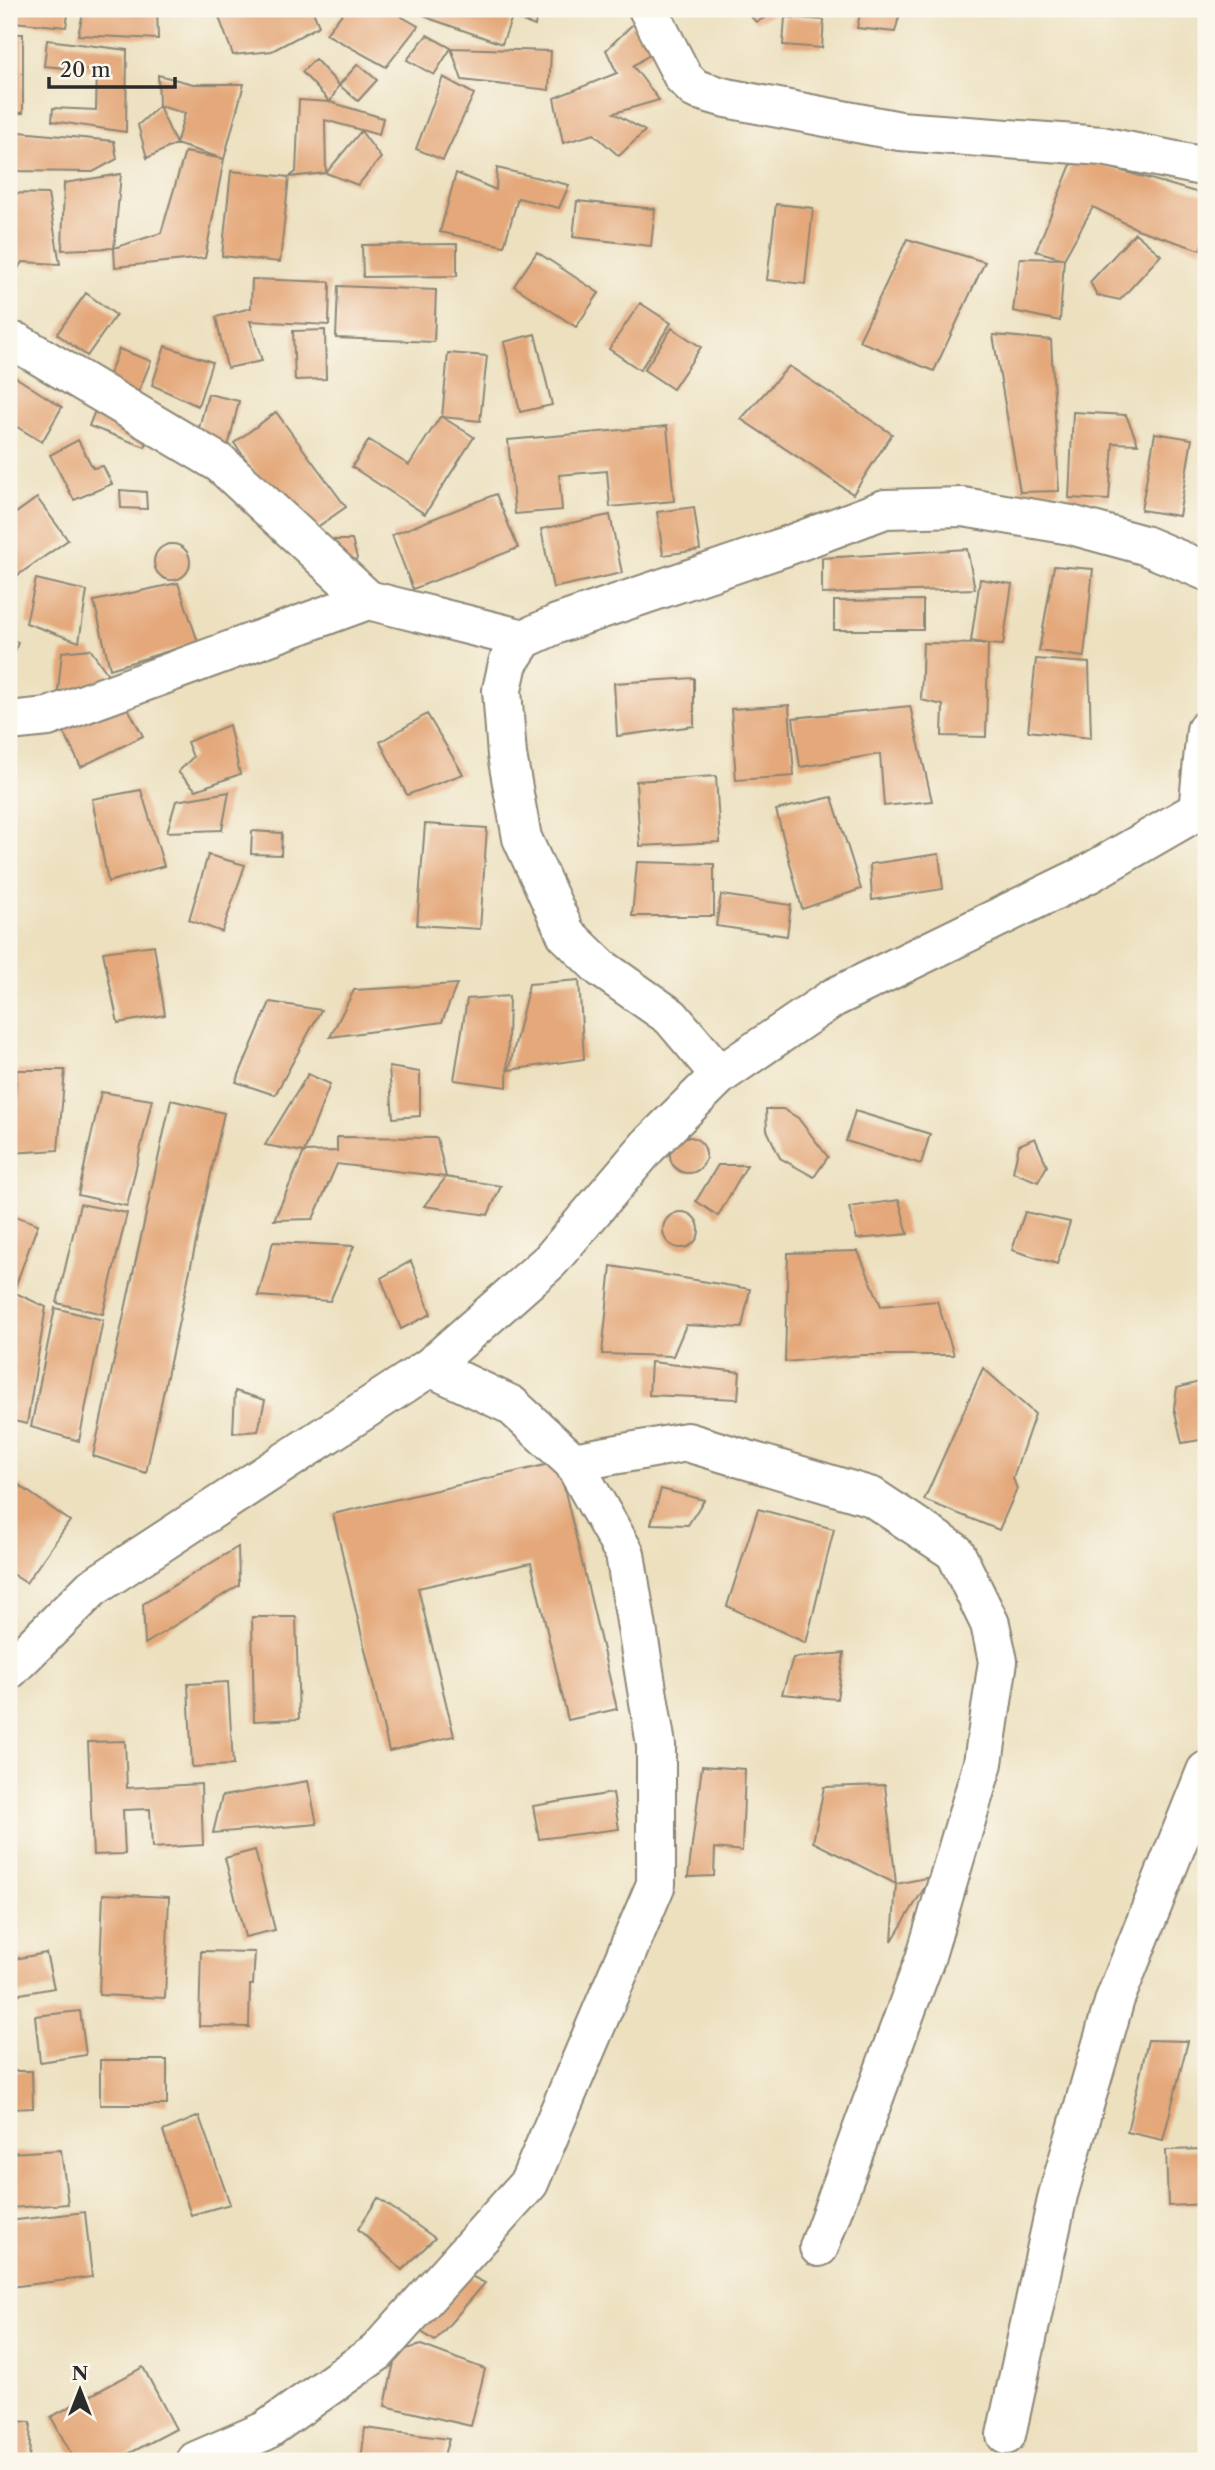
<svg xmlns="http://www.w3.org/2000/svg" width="1215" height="2470" viewBox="0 0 1215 2470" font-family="'Libre Caslon Text',serif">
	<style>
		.building { fill: #e4a87a }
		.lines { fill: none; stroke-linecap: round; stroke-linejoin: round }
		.minor-casing { stroke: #8c8675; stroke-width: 42 }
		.tertiary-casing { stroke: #8c8675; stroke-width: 42 }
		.minor { stroke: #fff; stroke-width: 38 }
		.tertiary { stroke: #fff; stroke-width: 38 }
	</style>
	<rect width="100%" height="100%" fill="#fbf7ec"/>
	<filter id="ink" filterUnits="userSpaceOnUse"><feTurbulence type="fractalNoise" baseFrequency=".0143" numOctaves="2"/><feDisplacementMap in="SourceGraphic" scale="14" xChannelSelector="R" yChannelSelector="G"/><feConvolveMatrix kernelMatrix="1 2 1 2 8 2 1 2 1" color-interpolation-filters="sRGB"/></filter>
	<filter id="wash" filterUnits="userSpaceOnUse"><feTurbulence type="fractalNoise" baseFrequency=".00686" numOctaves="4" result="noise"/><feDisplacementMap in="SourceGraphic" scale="28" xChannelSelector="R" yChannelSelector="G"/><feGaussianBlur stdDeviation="1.57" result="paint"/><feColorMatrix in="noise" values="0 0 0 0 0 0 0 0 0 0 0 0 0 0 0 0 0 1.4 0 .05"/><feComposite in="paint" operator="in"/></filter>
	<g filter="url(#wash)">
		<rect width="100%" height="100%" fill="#ece0bf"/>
		<g id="blocks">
			<path class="building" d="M15,9H69L66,27L13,22Z
				M84,9H157L158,39L78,35Z
				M216,9H257L260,15L274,9H312L319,26L272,51L233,55Z
				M346,9H388L418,26L386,67L326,34Z
				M414,9H486L496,12L495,9H537L535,26L512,17L502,44L431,19Z
				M744,9H783L756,22Z
				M861,9H901L895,32L857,28Z
				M785,17L824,20L822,48L783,45Z
				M634,23L658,49L633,66L659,100L614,113L645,131L619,156L594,134L563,143L554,98L617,73L606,50Z
				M9,34H23V113H9Z
				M427,35L451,48L434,75L407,60Z
				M47,40L127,50L126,132L52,121L53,108L96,110L97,71L44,66Z
				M451,48L551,51L549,90L462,80Z
				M315,59L339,85L330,102L302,72Z
				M358,64L377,80L358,101L339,85Z
				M158,75L193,84H244L224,159L205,258L115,267L114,248L161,233L185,152L224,159L176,144L185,113L159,106L176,144L147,158L138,125L159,106Z
				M443,77L474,94L443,160L416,149Z
				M299,100L330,102L383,118L379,135L325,120L326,173L289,177L296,172Z
				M9,131L114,141L117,159L93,172L9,171Z
				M361,131L381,158L358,185L326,173Z
				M1074,157L1206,195V232L1200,250L1137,229L1093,207L1064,259L1060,321L1013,311L1020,258L1064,259L1036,251Z
				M497,168L569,185L559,208L518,198L504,246L440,232L456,173L496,190Z
				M231,171L289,177L280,262L222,256Z
				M121,174L114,248L62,250L64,183Z
				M9,193L48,194L60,264L22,262L17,270L9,264Z
				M577,201L655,209L651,246L573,237Z
				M776,204L813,208L805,284L767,280Z
				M1135,233L1161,255L1120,300L1097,295L1090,282Z
				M907,239L985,262L934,371L859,341Z
				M457,244V276L363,277L362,245Z
				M537,252L599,293L576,327L514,286Z
				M252,279L330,282L329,325L250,321L262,361L227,368L216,317L251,308Z
				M338,286L436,290L434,342L336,338Z
				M86,293L116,315L87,356L57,334Z
				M640,303L671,323L640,370L609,349Z
				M672,328L701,347L673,389L644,370Z
				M325,330L326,379L295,380L293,331Z
				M535,334L552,405L520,412L504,342Z
				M993,335L1051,340L1059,491L1020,492Z
				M165,346L212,362L198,406L152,385Z
				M119,349L151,361L133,406L157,415L145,447L89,426Z
				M448,353L487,356L480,421L442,417L474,437L425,514L352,467L369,440L409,465L440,417H442Z
				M789,366L892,434L853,494L741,419Z
				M9,373L62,407L42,442L9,422Z
				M208,394L239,401L228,447L196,439Z
				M276,412L346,507L303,537L234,443Z
				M1073,412L1126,415L1138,444L1113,443L1109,500L1069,498Z
				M667,426L674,501L610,507L607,471L559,475L562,510L515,514L508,440Z
				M1155,433L1192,439L1179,516L1141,510Z
				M78,440L93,468L103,466L112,484L74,500L50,455Z
				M120,490L146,492L147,509L121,508Z
				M496,494L518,548L413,589L392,535Z
				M37,498L68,540L18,575L9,562V518Z
				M694,507L700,550L663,555L657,512Z
				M610,515L622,573L553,588L541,529Z
				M331,540H352L357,558L346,575Z
				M154 562a18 18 0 1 1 36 0a18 18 0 1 1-36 0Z
				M967,549L975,589L822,594V558Z
				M1054,566L1093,569L1084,657L1039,651Z
				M36,579L87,591L79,642L26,623Z
				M980,579L1012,584L1003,645L988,644L986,737L942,736L943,705L921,700L923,643L988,644L971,641Z
				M178,583L198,642L110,669L94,601Z
				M923,600V630H834V601Z
				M9,640L18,642L9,670Z
				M90,649L119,690L58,691L62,652Z
				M1036,659L1089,663L1091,738L1028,731Z
				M694,678V726L617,736L614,683Z
				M123,699L143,736L81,767L62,729Z
				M789,705L794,776L736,780L731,709Z
				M910,706L932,801L884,806L880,754L800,767L793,718Z
				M427,714L463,774L407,795L380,742Z
				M229,725L240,774L196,790L178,772L193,757L187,742Z
				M716,776L720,842L640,846L636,781Z
				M141,790L164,866L108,882L92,799Z
				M229,792L222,830L167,832L176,801Z
				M832,797L861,889L802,909L776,810Z
				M425,824L487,828L480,929L417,925Z
				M252,831L282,833L281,855L251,854Z
				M939,854L943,889L872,900L870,864Z
				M208,855L245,865L222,932L189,920Z
				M637,862L714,864V916H632Z
				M721,895L791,905L787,936L716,926Z
				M154,945L165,1015L118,1023L103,952Z
				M579,980L584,1059L509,1070L529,984Z
				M457,984L442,1022L330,1037L354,990Z
				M509,996L507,1087L454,1080L467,999Z
				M270,1002L321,1010L275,1095L236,1082Z
				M389,1067L420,1072V1116L393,1118Z
				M17,1070H65L58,1150L11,1153Z
				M308,1074L330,1084L304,1152L265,1145Z
				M101,1092L152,1100L127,1206L78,1195Z
				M171,1100L224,1113L146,1473L93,1456Z
				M766,1109H783L798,1118L828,1157L814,1177L780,1158L767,1130Z
				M855,1111L930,1134L921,1164L846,1141Z
				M337,1137L437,1138L446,1177L501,1186L488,1215L424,1206L446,1177L337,1164L313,1219L274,1220L304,1152L337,1151Z
				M670 1155a18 18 0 1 1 36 0a18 18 0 1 1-36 0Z
				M1035,1138L1047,1166L1038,1182L1013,1172L1019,1145Z
				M718,1165H747L718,1216L696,1201Z
				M899,1200L908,1234L857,1239L849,1207Z
				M80,1204L127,1213L103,1314L57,1303Z
				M1025,1212L1070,1222L1057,1264L1012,1250Z
				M663 1230a18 18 0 1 1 36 0a18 18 0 1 1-36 0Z
				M9,1214L38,1224L14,1290L9,1289Z
				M273,1242L354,1246L330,1301L258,1296Z
				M858,1251L881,1306L937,1301L954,1355H863L785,1362L788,1253Z
				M411,1261L431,1314L401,1329L381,1278Z
				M611,1266L750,1289L742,1328L686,1325L673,1356L602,1354Z
				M9,1290L46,1307L27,1424L9,1420Z
				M55,1308L103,1320L79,1441L31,1427Z
				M651,1362L740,1372L738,1399L649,1395Z
				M983,1368L1035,1414L1013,1478L1017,1489L999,1530L924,1500Z
				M1199,1382L1206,1387V1439L1182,1443L1174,1408L1177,1388Z
				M235,1391L265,1400L258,1431L233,1433Z
				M558,1462L617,1709L568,1720L531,1563L418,1588L454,1736L389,1751L333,1514Z
				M9,1478L70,1521L26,1583L9,1572Z
				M661,1489L704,1500L688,1525L651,1524Z
				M758,1509L834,1529L806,1643L727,1606Z
				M238,1547L239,1585L145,1644L143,1604Z
				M252,1617H296L299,1719L254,1721Z
				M844,1653L837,1699L782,1694L793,1658Z
				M228,1682L233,1765L192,1767L188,1684Z
				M125,1741L127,1788L201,1784L203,1845L152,1848L150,1809L123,1810L125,1854L93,1855L88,1742Z
				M702,1766L745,1769L742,1851L715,1848L714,1876L688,1877Z
				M308,1781L317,1824L213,1833L222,1796Z
				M885,1785L896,1884L813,1842L824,1787Z
				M613,1793L619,1829L539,1839L533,1806Z
				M255,1850L275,1930L245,1937L225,1858Z
				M931,1877L892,1941L896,1884Z
				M103,1894L169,1897L165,1998L99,1995Z
				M201,1951L255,1952L253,1985H250L249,2027L199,2026Z
				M46,1953L54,1988L9,1996V1960Z
				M80,2011L86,2055L40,2062L35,2016Z
				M1148,2040L1188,2041L1163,2140L1127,2132Z
				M100,2060H167V2105H100Z
				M9,2071H32L33,2108L9,2109Z
				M199,2116L230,2204L191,2215L163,2131Z
				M1206,2149V2204L1168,2206L1166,2150Z
				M61,2150L68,2204L9,2208V2153Z
				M378,2198L435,2238L402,2270L358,2229Z
				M85,2212L92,2277L9,2287V2221Z
				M461,2271L485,2283L435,2341L411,2325Z
				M421,2345L485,2369L471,2426L385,2406L396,2352Z
				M143,2367L176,2429L115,2461H75L51,2417Z
				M9,2421L31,2422L29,2461H9Z
				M365,2428L449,2439L442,2461H361Z"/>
		</g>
	</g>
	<g filter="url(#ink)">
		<use href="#blocks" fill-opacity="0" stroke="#8c8675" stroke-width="2"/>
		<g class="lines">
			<g class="minor-casing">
				<path id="minor" d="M648,9L683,77L695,89L726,98L900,131L1102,146L1206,167
					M9,341L18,343L221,464L368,600L524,639
					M9,721L48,717L368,600
					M1198,811L1206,730
					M720,1075L671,1017L601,968L566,934L522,838L507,755L502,690L508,663L524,639L557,624L784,547L885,509L963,507L1071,525L1144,545L1206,571
					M573,1462L687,1442L872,1497L955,1552L990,1624L998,1661L983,1763L925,1959L819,2247
					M1006,2435L1058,2195L1115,1999L1206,1771
					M196,2461L265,2431L377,2352L529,2183L656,1884V1745L625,1554L573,1462L511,1405L430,1367"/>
			</g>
			<g class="tertiary-casing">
				<path id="tertiary" d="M9,1670L92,1588L430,1367L550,1261L648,1146L720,1075L833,998L1088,874L1206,806"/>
			</g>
			<use href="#minor" class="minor"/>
			<use href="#tertiary" class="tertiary"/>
		</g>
	</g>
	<rect width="1215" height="2470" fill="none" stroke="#fbf7ec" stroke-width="35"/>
	<g transform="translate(80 2390)" stroke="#fbf7ec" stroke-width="5" paint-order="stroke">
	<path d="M0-5L12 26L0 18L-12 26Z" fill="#2b2b2b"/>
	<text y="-10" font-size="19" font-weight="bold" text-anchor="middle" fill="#2b2b2b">N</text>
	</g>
	<path d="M49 77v10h126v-10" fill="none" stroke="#2b2b2b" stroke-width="3.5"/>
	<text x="60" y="77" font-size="21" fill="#2b2b2b" stroke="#fbf7ec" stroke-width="5" paint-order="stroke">20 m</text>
</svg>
